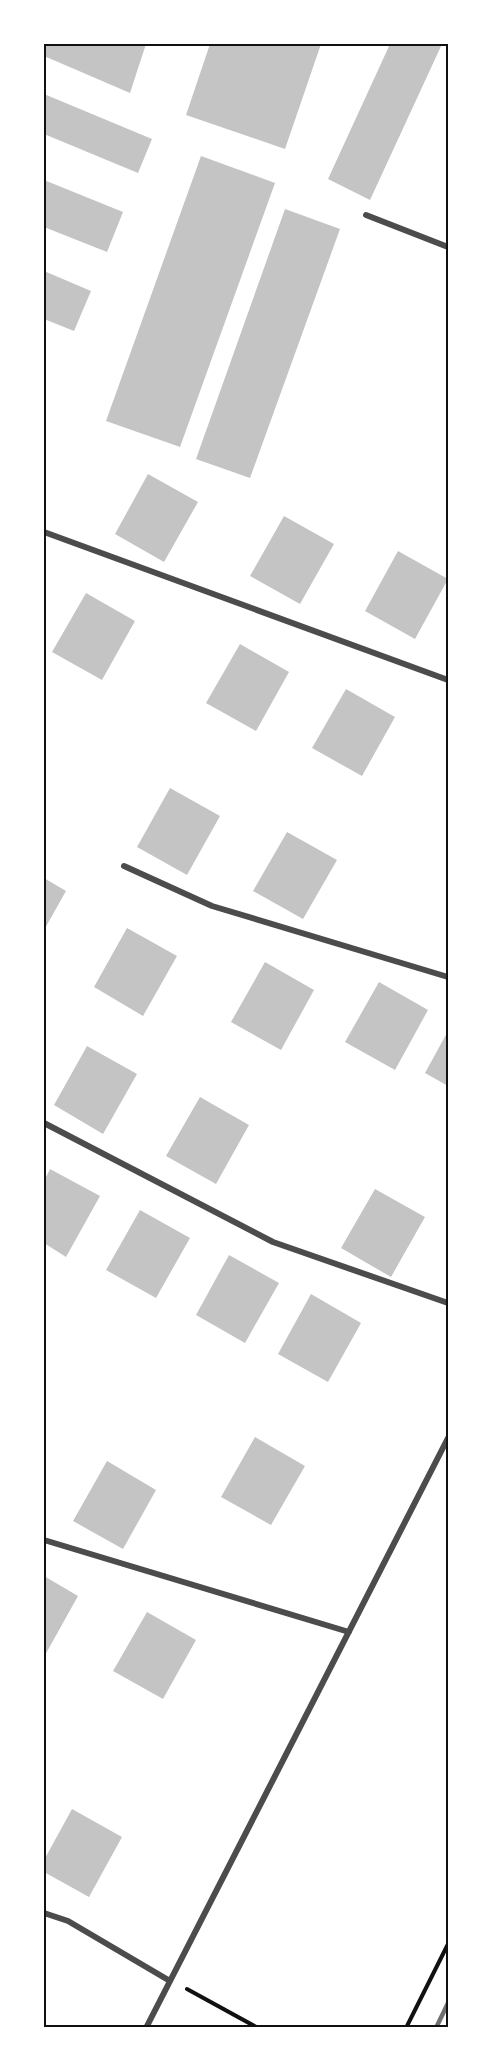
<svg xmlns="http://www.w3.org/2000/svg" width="492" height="2071" viewBox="0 0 492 2071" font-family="Inter,sans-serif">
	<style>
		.building { fill: #c4c4c4 }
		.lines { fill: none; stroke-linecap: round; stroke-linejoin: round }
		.path { stroke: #111; stroke-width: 4 }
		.minor { stroke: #4c4c4c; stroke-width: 6 }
		.rail { stroke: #707070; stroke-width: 4.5 }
		.neatline { fill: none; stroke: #111; stroke-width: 2 }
	</style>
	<rect width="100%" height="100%" fill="#fff"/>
	<path class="building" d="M44,44H146L130,93L44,56Z
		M210,44H321L285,149L186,115Z
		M390,44H442L370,200L328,179Z
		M44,94L152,139L138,173L44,134Z
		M201,156L275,183L180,447L106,421Z
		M44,180L123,212L107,252L44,227Z
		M285,209L340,229L250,478L196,459Z
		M44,271L91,291L74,331L44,319Z
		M148,474L198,502L164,562L115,534Z
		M284,516L334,544L300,604L250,576Z
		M398,551L448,579L415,639L365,611Z
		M86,593L135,621L102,680L52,652Z
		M240,644L289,672L256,731L206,703Z
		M346,689L395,717L362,776L312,748Z
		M170,788L220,816L187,875L137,847Z
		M287,832L337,860L303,919L253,891Z
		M44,878L66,891L44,930Z
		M127,928L177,956L143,1016L94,987Z
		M265,962L314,990L281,1050L231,1022Z
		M379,982L428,1010L395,1070L345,1042Z
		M448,1031V1086L425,1073Z
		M87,1046L137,1074L103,1134L54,1105Z
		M200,1097L249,1125L216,1184L166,1156Z
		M50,1169L100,1196L66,1257L44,1243V1181Z
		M375,1189L425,1217L391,1277L341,1248Z
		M140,1210L190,1238L156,1298L106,1270Z
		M229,1255L279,1283L245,1343L196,1315Z
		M311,1294L361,1323L328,1382L278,1354Z
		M255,1437L305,1466L271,1525L221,1497Z
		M107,1461L156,1490L123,1549L73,1521Z
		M44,1576L78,1596L44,1657Z
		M147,1612L196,1640L163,1699L113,1671Z
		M72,1809L122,1837L89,1897L44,1872V1860Z"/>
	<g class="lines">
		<path class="path" d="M187,1989L258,2028
			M406,2028L448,1944"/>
		<path class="minor" d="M366,215L448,247
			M44,532L448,680
			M124,866L212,906L448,977
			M44,1123L273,1242L448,1303
			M44,1540L349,1632
			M44,1913L68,1921L170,1981
			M146,2028L448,1438"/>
		<path class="rail" d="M436,2028L448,2003"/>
	</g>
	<rect width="492" height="2071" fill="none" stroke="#ffffff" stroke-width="90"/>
	<rect x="45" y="45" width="402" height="1981" class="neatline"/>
</svg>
